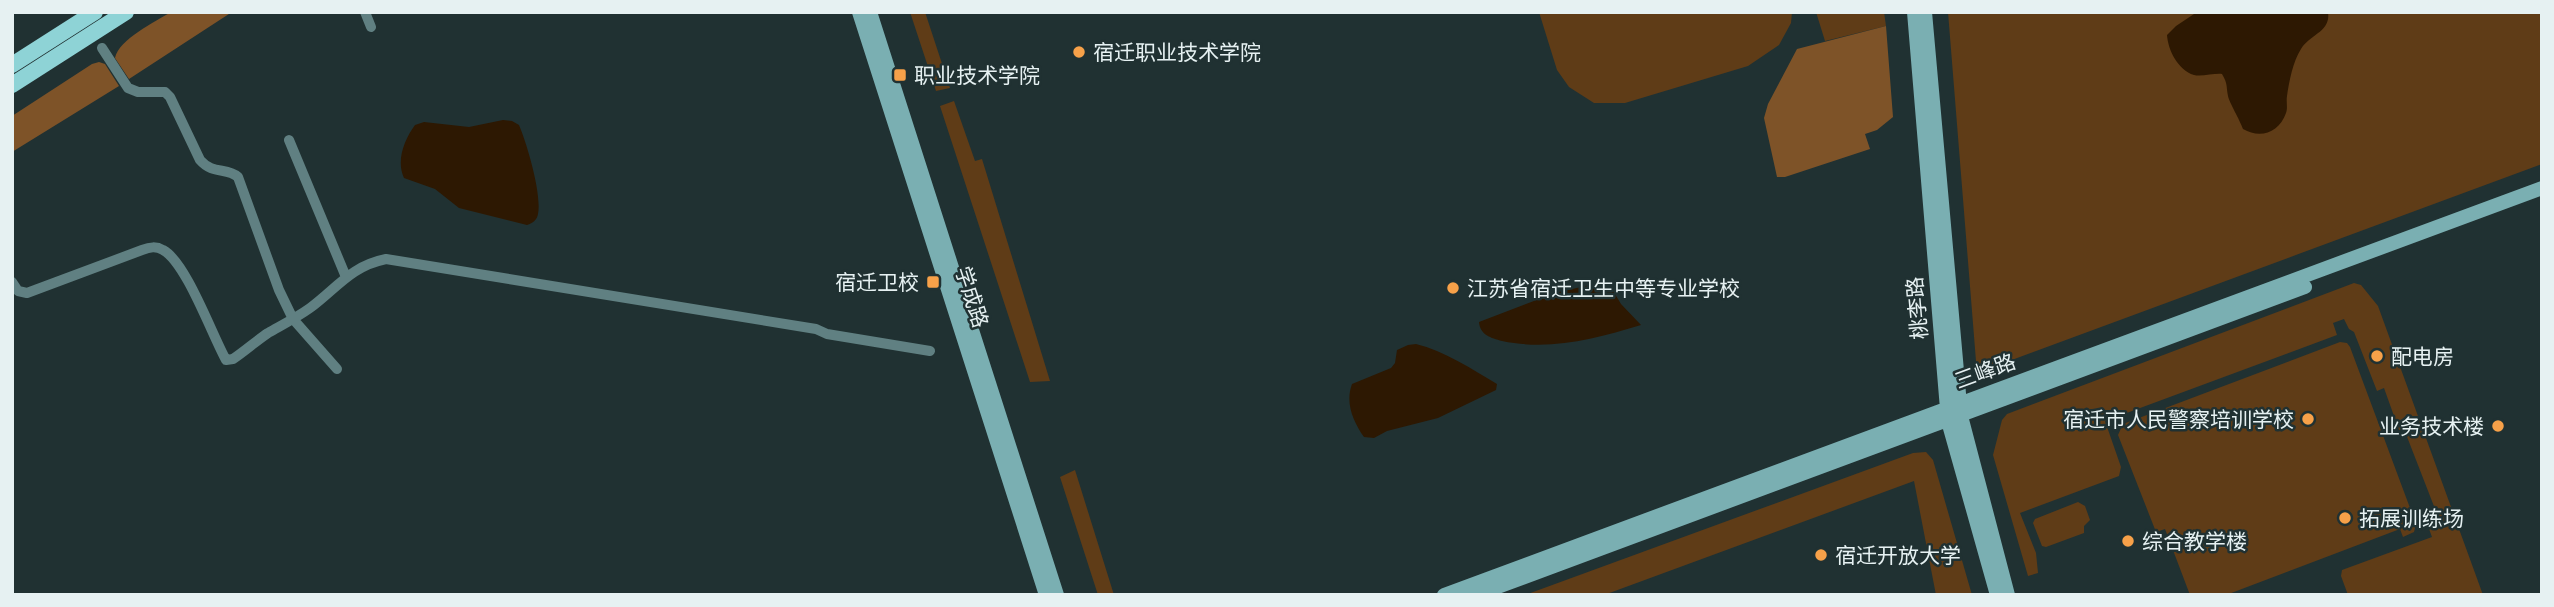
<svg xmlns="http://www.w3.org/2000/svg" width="2554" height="607" viewBox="0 0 2554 607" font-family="Arial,'Noto Sans SC',sans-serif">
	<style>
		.green { fill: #5f3c17 }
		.forest { fill: #7e5328 }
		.water { fill: #2d1802 }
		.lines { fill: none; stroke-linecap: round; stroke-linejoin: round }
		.minor { stroke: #608082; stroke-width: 10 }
		.secondary { stroke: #7aafb2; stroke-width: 14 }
		.primary { stroke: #8ed3d6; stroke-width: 16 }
		.poi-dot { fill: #f7a149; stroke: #203132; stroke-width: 2.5 }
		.labels { text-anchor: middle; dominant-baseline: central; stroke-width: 5; stroke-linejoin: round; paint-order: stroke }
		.poi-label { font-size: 21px; fill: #e6f1f2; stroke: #203132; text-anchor: start }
		.street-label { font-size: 21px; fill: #e6f1f2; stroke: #203132 }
	</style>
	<rect width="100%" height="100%" fill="#203132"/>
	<path class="green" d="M910,12H925L950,88L936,91Z
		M1539,12H1792L1791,23L1779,45L1748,66L1625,103H1594L1569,87L1557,70Z
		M1816,12H1884L1886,26L1825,41Z
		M1948,12H2542V164L1982,371L1978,368L1976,361Z
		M954,101L975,161L982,159L1050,381L1030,382L940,106Z
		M2354,283L2361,285L2378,306L2483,595H2348L2341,576L2342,570L2432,537L2425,518L2437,514L2404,429L2399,430L2384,388L2377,391L2354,332L2349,329L2344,319L2333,323L2337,335L2105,421L2121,467L2119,476L2020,513L2036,553L2038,573L2028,576L1993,455L2002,420L2007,414Z
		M2340,342L2347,343L2350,347L2416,524L2414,532L2403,537L2400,529L2226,595H2190L2165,529L2156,532L2118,435L2123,424Z
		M1926,452L1933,460L1972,595H1936L1914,481L1604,595H1525L1913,453Z
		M1075,470L1114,595H1098L1060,477Z
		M2078,502L2085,506L2090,520L2084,526V533L2046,547L2042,546L2033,523L2035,519Z"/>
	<path class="forest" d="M171,12H232L129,79L115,58C119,39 155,22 171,12Z
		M1886,26L1893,117L1877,130L1865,134L1870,149L1785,177H1777L1764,118L1768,104L1797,49Z
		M99,62L105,64L119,86L12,152V116L92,64Z"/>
	<path class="water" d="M2197,12H2328C2331,32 2310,34 2301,49C2293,61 2289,82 2287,96C2286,102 2288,108 2286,113C2279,133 2260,139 2243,129C2240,120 2229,102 2228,96C2226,86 2228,84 2222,74C2215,73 2201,77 2194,75C2178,70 2168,50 2167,35L2176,26Z
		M503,120L512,121L519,125C527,144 542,194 538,214C537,220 533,223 527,225L459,208L435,189L404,178C396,161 404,140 415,125L424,122L469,127Z
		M1607,281L1621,304L1641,325C1595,339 1550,351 1502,341C1491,338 1480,335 1479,322L1555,293Z
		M1416,344C1444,351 1472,369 1497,384L1496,390L1438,418L1387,431L1374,438L1364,437C1353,421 1345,403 1352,384L1391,368L1395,363L1397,350L1408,345Z"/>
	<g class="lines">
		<path class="minor" d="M365,12L371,27
			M102,48L128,88L138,92H165L170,97L200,160C213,175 227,167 238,177L279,290L293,319L337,369
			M289,140L346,277
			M12,282L18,291L27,293L142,250C150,247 156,246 163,250C186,262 212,335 226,360L233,359C245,351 256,341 268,333C282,325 296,318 310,308C337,288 351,266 386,259L816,329L827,334L930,351"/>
		<path class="secondary" d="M859,12L1046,595
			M870,12L1057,595
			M1914,12L1948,421L1997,595
			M1925,12L1961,416L2008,595
			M1444,595L2542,188
			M1476,595L2305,287"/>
		<path class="primary" d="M12,65L95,12
			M12,85L126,12"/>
	</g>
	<g class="poi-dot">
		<circle cx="1079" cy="52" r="7"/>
		<rect x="893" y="68" width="14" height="14" rx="3.5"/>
		<rect x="926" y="275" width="14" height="14" rx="3.5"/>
		<circle cx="1453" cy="288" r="7"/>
		<circle cx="2377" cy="356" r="7"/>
		<circle cx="2308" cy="419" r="7"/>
		<circle cx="2498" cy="426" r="7"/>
		<circle cx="2345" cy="518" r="7"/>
		<circle cx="2128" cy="541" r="7"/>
		<circle cx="1821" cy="555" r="7"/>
	</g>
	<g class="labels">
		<g class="poi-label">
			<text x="1093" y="52">宿迁职业技术学院</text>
			<text x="914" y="75">职业技术学院</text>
			<text x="919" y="282" text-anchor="end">宿迁卫校</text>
			<text x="1467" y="288">江苏省宿迁卫生中等专业学校</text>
			<text x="2391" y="356">配电房</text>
			<text x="2294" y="419" text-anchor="end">宿迁市人民警察培训学校</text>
			<text x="2484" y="426" text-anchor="end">业务技术楼</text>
			<text x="2359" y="518">拓展训练场</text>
			<text x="2142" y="541">综合教学楼</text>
			<text x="1835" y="555">宿迁开放大学</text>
		</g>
		<g class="street-label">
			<text transform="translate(972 297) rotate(72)">学成路</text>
			<text transform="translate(1917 308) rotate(-95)">桃李路</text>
			<text transform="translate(1985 371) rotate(-20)">三峰路</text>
		</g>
	</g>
	<rect width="2554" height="607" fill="none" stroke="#e6f1f2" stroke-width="28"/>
</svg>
